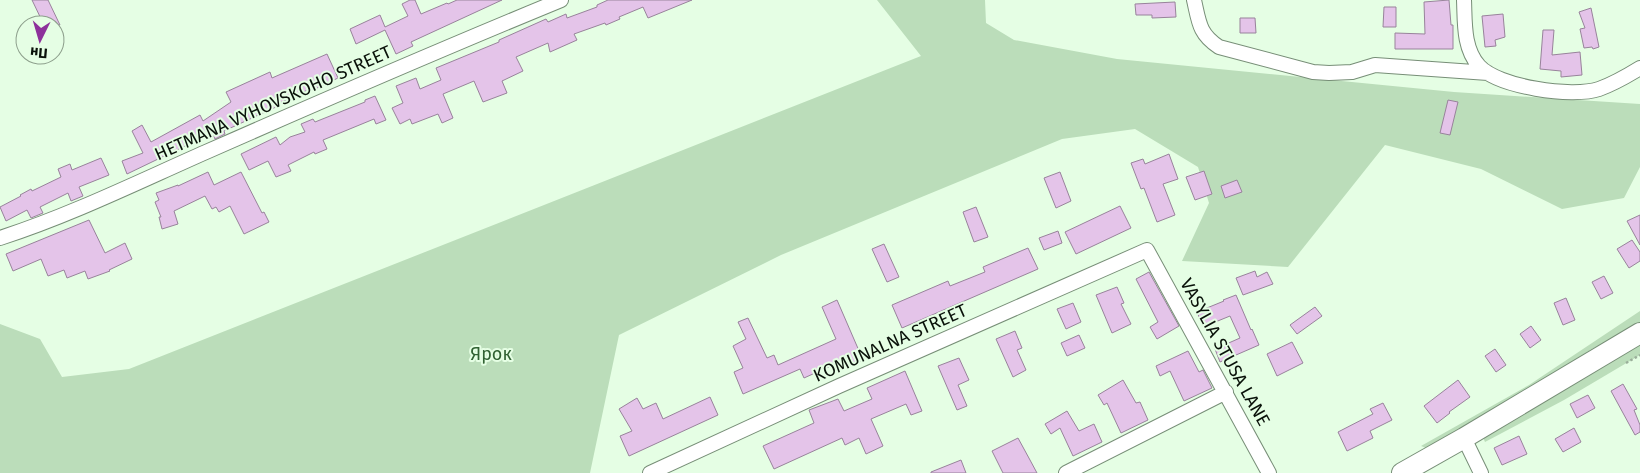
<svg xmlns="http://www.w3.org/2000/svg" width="1640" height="473" viewBox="0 0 1640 473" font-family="'Fira Sans',sans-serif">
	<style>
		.green { fill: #bbddba }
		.building { fill: #e4c4e9; stroke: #98839b }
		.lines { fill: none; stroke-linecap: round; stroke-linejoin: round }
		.street-casing { stroke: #778e77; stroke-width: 16 }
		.secondary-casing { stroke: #778e77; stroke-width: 22 }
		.path { stroke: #9aae9a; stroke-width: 2.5; stroke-dasharray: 2.5 2.5; stroke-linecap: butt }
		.street { stroke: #fff; stroke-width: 14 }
		.secondary { stroke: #fff; stroke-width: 20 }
		.labels { text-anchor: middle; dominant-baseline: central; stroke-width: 4; stroke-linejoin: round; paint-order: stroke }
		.street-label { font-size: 18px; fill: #091109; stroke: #e5fee4 }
		.park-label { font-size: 18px; fill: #316233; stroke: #e5fee4 }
	</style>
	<rect width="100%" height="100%" fill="#e5fee4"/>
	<path class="green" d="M877,0H985L986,23L1014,40L1117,59L1454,92L1640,104V167L1624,198L1562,209L1481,169L1385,145L1288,267L1182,261L1209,203L1198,167L1135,129L1062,139L781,255L619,335L590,473H0V324L40,339L62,377L129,369L921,56Z
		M1640,311V323L1590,350L1562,371L1426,448L1421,446L1529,385Z
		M1640,341V355L1564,400L1485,442L1482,435Z"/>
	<path class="building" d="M32,0H48L60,25H44Z
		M410,0H415L421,14L447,3L448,4L457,0H502L411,42L413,46L396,54L385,30L356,44L350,29L380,15L385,27L408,16L402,4Z
		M608,0H692L648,18L643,7L619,17L620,19L606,25L605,23L574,34L577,40L550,52L548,43L516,57L523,71L502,81L507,93L483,102L474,81L443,94L453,118L442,123L438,114L412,124L410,119L400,124L392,108L403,103L396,86L416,78L420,89L441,80L436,68L499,42V40L546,19L548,22L566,14L567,18L597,7V5Z
		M1449,0L1451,25H1453V49H1395V33L1425,34L1424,2Z
		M1175,2L1176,17L1152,18V15H1136L1135,4Z
		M1384,7H1396V27H1383Z
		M1591,8L1599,47L1593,49L1592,47L1584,48L1580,29L1585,28L1579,12Z
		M1503,14L1505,37L1495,40L1496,46L1485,47L1482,16Z
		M1240,18H1255L1256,33H1240Z
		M1543,30H1554L1552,55L1580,52L1582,75L1561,77V71L1540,69Z
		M327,54L338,78L313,90L312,88L275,105L276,107L224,131L225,134L215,139L212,133L127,174L122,161L143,153L132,131L142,125L151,142L200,115L203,121L231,102L226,92L270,72L272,78Z
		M375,96L386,120L376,124L374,119L323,140L327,149L315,154L314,152L288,165L291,171L276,177L268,161L249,170L241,154L276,137L280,145L290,137L305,132L301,124L313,119L315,122L365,102V100Z
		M1448,100L1458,102L1450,135L1440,133Z
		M1169,154L1178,179L1163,184L1175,215L1157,222L1144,188L1141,189L1131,163L1143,159L1145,164Z
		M101,158L109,175L79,187L83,196L71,201L68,193L40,207L43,213L31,218L27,210L6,221L0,207L21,196L20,195L31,189L32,191L61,177L58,169L70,164L72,170Z
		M1204,171L1212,194L1195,200L1186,177Z
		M208,172L214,185L241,172L262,213L264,212L269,222L244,234L230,206L219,212L216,207L212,209L205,196L174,211L178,224L162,229L159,217H161L155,202L159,200L156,193L178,185V186Z
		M1060,172L1071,201L1056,208L1044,178Z
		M1237,180L1242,192L1225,198L1221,186Z
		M1120,206L1131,228L1076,254L1065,232Z
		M976,207L988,237L974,242L963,212Z
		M1640,215V245L1627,221Z
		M89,220L105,253L125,243L132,259L109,270L110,271L88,279L85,271L67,278L64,270L48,276L41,259L13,271L6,254Z
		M1058,231L1062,243L1044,250L1039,238Z
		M1632,240L1640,252V261L1629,268L1617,249Z
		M884,244L899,277L887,282L872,249Z
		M1028,248L1038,269L902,328L892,305L948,281L950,286L985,272L983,267Z
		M1255,271L1257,277L1267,272L1273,284L1243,295L1236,278Z
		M1149,272L1179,326L1157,339L1150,327L1158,322L1136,279Z
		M1604,276L1613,293L1601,299L1592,282Z
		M1117,287L1124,303L1121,304L1131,324L1112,333L1096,295Z
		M1236,295L1251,330L1252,329L1259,345L1220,362L1215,349L1240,338L1230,316L1203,327L1197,312L1224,301L1223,300Z
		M1566,298L1575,320L1563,325L1554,303Z
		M837,300L863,360L838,371L835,364L804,378L800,369L743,394L734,372L743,368L733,346L746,339L738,322L748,318L767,358L774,355L778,365L836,339L822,307Z
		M1073,303L1081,322L1066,329L1057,309Z
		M1315,307L1322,316L1297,334L1290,325Z
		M1531,326L1541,340L1530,348L1520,334Z
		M1015,331L1022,348L1017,350L1026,370L1013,377L996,339Z
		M1079,335L1085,348L1067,356L1061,343Z
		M1292,342L1303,363L1277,376L1267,354Z
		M1495,349L1506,365L1496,372L1485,356Z
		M1188,351L1199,372L1203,370L1212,388L1184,401L1170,371L1160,376L1156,366Z
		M959,358L969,380L958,385L967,406L957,410L938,366Z
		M905,371L922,411L911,415L906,404L871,419L883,446L866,454L859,438L845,445L842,438L774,469L763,446L814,423L809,410L838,399L844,411L872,399L867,388Z
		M1123,380L1136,403L1140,402L1148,420L1121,433L1107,403L1104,405L1098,395Z
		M1458,380L1470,397L1449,412L1450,413L1437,423L1424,406Z
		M1623,384L1637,409L1634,410L1640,425V432L1635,435L1611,391Z
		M1588,395L1595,408L1577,418L1570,404Z
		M710,397L718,415L629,456L620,436L632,431L619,409L637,398L643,409L656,403L663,419Z
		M1383,403L1392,420L1370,431L1373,438L1347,451L1338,432L1373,414L1370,409Z
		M1067,411L1079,431L1094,424L1102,442L1073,456L1060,428L1051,434L1045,424Z
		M1574,428L1581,442L1563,452L1555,439Z
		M1519,436L1527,454L1502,465L1494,448Z
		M1018,438L1030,460L1037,473H1003L992,451Z
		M961,460L966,473H931V472Z"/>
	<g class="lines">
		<g class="street-casing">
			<path id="street" d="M1194,0C1199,22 1199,34 1219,47L1313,72L1329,73L1352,72L1375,65L1488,73
				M1464,0C1465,22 1463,48 1479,66C1498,87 1572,98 1599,89C1613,84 1627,76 1640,68
				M0,238C71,215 138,182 206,152C324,100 442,49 561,0
				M1464,438L1481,473
				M650,473L839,386L1147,250L1269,473
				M1066,473L1226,392"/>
		</g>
		<g class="secondary-casing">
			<path id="secondary" d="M1402,473L1464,438L1640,333"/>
		</g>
		<path class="path" d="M1626,363L1640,355"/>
		<use href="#street" class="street"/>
		<use href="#secondary" class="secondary"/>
	</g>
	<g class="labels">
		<g class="street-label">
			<text transform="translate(273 103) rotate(-24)">HETMANA VYHOVSKOHO STREET</text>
			<text transform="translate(890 343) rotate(-24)">KOMUNALNA STREET</text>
			<text transform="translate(1225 352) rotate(61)">VASYLIA STUSA LANE</text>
		</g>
		<g class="park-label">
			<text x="491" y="354">Ярок</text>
		</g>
	</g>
	<g transform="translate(40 40) rotate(185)"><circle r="24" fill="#e5fee4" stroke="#8d9f8c"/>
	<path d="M0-4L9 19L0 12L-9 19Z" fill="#8d319b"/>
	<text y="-8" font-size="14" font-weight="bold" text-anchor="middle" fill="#091109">Пн</text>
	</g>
</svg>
